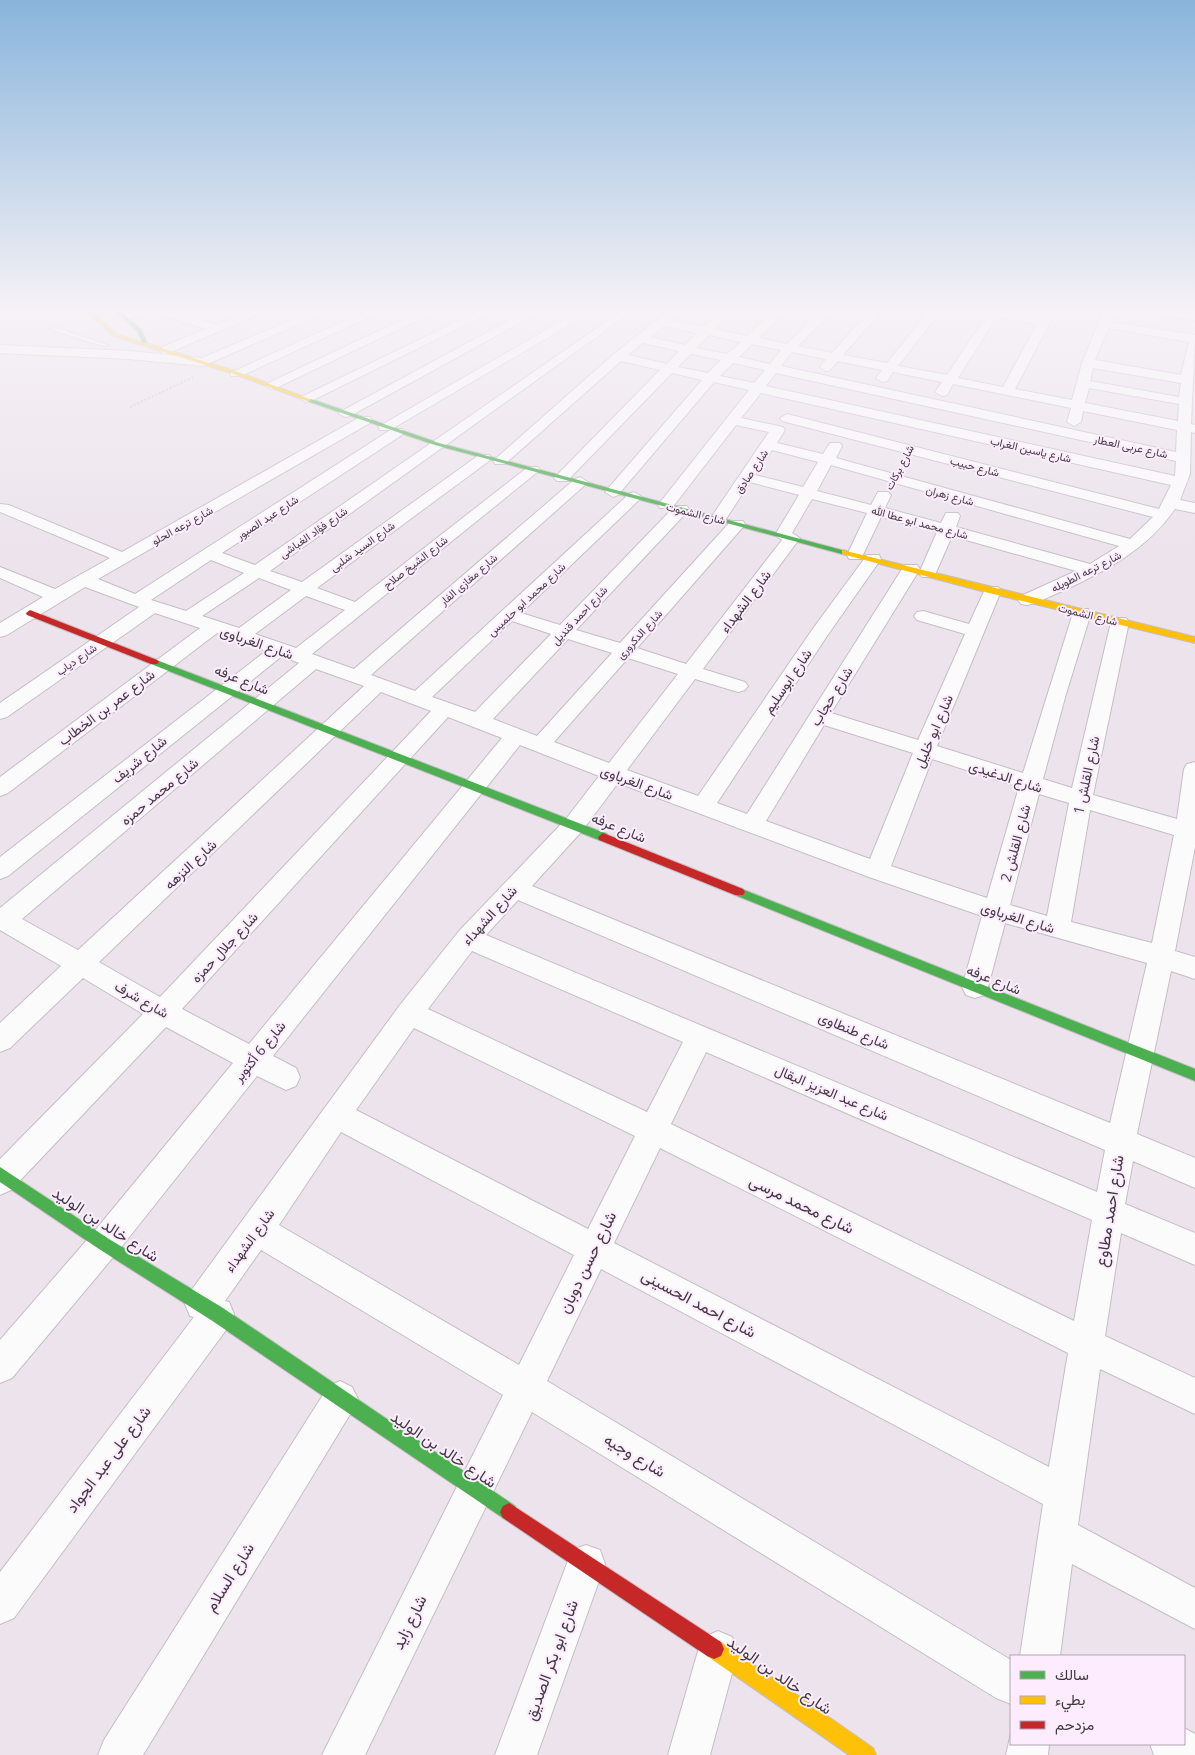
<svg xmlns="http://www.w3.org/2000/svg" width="1195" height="1755" viewBox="0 0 1195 1755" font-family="'Open Sans',Vazirmatn,sans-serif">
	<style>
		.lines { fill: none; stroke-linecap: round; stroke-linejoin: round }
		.lane-casing { stroke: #c5bec5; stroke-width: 2 }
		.street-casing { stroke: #c5bec5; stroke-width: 2 }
		.fast-casing { stroke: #c5bec5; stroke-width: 2 }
		.slow-casing { stroke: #c5bec5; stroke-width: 2 }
		.jam-casing { stroke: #c5bec5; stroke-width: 2 }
		.path { stroke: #cac8ca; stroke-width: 2; stroke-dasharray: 2 2; stroke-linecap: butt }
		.lane { fill: #fcfbfc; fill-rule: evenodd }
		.street { fill: #fcfbfc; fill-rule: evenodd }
		.fast { fill: #4caf50; fill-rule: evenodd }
		.slow { fill: #ffc107; fill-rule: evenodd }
		.jam { fill: #c62828; fill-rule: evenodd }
		.labels { text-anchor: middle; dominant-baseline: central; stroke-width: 4; stroke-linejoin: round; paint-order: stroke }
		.far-street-label { font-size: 11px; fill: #403a40; stroke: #fcecfd }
		.street-label { font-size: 14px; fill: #403a40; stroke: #fcecfd }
		.near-street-label { font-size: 16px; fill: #403a40; stroke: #fcecfd }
	</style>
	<rect width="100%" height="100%" fill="#ece3ec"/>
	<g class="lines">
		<g class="lane-casing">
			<path id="lane" d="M52,328H56L108,345L103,346L52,330Z"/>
		</g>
		<g class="street-casing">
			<path id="street" d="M149,307H161L217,325L260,307H276L166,354L162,353L160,350L162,347L206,329L155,313L123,320L117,317L119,315Z
				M322,307H338L203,366L129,359L0,353V345L129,351L202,358Z
				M375,307H391L241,376H231L230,373Z
				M429,307H445L276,388L271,389L264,385Z
				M487,307H502L311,401L306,402L299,398Z
				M534,307H549L350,416L345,417L338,413Z
				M586,307H600L390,430H380L378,427Z
				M673,307H686L671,320L704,327L727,307H740L715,329L747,336L777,307H790L759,338L787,344L824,307H837L798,346L832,353L873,307H885L843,355L887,363L932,307H944L898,366L947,375L992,307H1004L1001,311L1040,318L1046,307H1058L1015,389L1072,400L1082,363L1105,307H1117L1111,322L1195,335L1191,424L1195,425V433L1191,432L1190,474L1180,500L1195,503V513L1175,509C1148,548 1109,569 1067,589C1054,594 1041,602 1027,605L1021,604L1018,600L1021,596L1076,571L952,536L934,577H922L919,573L937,532L881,517L861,559H849L847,555L867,513L812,499L792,533L800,538L703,669L745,682L748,686L745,690L738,692L695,679L627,770L698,796L812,630L867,555H879L881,559L827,636L717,803L747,814L902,569L905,565H917L920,569L831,713L918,740L965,634L917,620L914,616L917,612L923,611L969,624L986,587H998L1001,591L937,746L1023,773L1073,613L1076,609H1088L1091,613L1066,694L1043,779L1072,788L1111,622L1114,618H1126L1129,622L1093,795L1177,819L1184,769L1187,764L1195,762V847L1175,951L1195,957V979L1171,971L1137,1134L1195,1158V1188L1133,1161L1125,1204L1195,1233V1265L1121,1233L1105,1336L1195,1378V1414L1100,1369L1078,1525L1195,1588V1629L1072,1564L1060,1656H1020L1043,1504L601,1269L547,1381L1011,1660V1704L996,1698L532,1412L365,1755H322L503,1395L261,1250L225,1301L229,1302L234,1314L229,1326L14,1618L0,1624V1572L194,1317L190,1316L185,1304L190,1292L400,1005L459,931L566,819L599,776L520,745L273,1056L296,1068L300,1077L296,1086L286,1090L257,1076L115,1255L12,1378L0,1383V1340L93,1233L233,1063L166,1027L11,1190L0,1195V1159L143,1014L83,978L10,1048L0,1052V1023L61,966L0,930V908L299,663L282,656L8,876L0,879V857L266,651L217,633L8,793L0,796V777L200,628L155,613L7,717L0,719V703L139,607L85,587L7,635L0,637V623L43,597L0,578V567L55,589L110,558L0,512V504L9,505L122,552L360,417H370L372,420L370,423L98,579L135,594L392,429H402L404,432L402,435L222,553L255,565L626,308L632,311L630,313L270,571L302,582L479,455H489L491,458L489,461L317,588L355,602L528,467H538L540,470L312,654L354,669L575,479L580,477L588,482L585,485L371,675L415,691L629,494L634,492L642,497L639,500L521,613L560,625L675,506H687L689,509L687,512L576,630L620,643L731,521H743L745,524L743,527L637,648L686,664L782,540L775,535L799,495L750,482L724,522H712L710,519L769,432L736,425L672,508H660L658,505L749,390L714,382L618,495L613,497L605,492L702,380L672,373L567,481H557L554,478L557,475L660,370L621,361L505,464H495L493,461L614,354ZM997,317L1037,324L1003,387L958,378ZM664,326L697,333L685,345L650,337ZM1108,328L1189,342L1181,375L1095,360ZM709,335L741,342L727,354L696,348ZM643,343L679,351L667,364L628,355ZM752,344L781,350L770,364L739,357ZM792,352L826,359L820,367L826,371L830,370L838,361L882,370L876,378L882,382L887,381L893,372L942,382L935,392L942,396L947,395L953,384L1071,408L1067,422L1074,426L1081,422L1083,411L1177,430L1176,452L781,366ZM691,354L721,360L708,373L678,367ZM733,363L765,370L754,383L720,376ZM1093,368L1181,383L1179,397L1090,381ZM776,373L1176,461L1175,476L766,386ZM1089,388L1179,404L1178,421L1085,403ZM761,393L1171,485L1159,509L787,414L780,418L782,421L1153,517L1130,539L836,458L842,446L840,443H830L823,454L777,443L785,430L783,427L741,418ZM772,450L818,462L803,487L755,475ZM831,465L1119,546L1090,564L956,527L960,516L958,513H946L941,523L885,508L891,495L888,492H878L871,505L817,491ZM211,560L244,573L186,611L151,600ZM259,578L291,590L239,628L202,616ZM306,596L345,610L296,648L255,634ZM512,621L551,634L475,712L432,697ZM568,639L612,653L537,736L493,719ZM628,658L678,674L609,763L554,742ZM316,669L364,686L78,950L22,919ZM381,692L431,711L160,997L99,962ZM448,717L502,738L249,1044L182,1009ZM824,725L913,753L870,859L766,821ZM932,759L1019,787L987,898L891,866ZM618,783L869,877L982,916L962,987L966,995L975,998L984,995L988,987L1005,923L1147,963L1110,1123L532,886L582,831ZM1039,794L1069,803L1047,916L1010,905ZM1090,810L1174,835L1152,943L1071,922ZM518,900L1105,1150L1097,1192L486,935ZM472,951L683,1042L647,1112L428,1009ZM414,1028L635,1136L588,1229L356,1110ZM706,1052L1092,1220L1074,1321L671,1124ZM341,1132L574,1255L519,1365L279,1225ZM660,1148L1068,1353L1049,1467L614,1243Z
				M1121,307H1151L1195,314V320L1127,310Z
				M340,1381L352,1387L358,1399L352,1411L143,1755H98L104,1740L328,1387Z
				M586,1545L600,1550L605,1564L537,1755H495L572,1550Z
				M718,1631L732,1637L738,1651L710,1755H668L698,1651L704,1637Z
				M1184,1728L1195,1734V1755H1154L1150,1744H1184Z
				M1011,1733V1744H1049L1048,1755H1006Z"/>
		</g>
		<g class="fast-casing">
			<path id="fast" d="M109,307H115L141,329L148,345H144L137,331Z
				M307,399H311L439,443L849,552L842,554L435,445L307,401Z
				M154,659L607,834L608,837L603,841L599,840L151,664L149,662Z
				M739,888L1195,1069V1081L735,895L733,892L735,889Z
				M0,1167L109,1239L223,1308L515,1506L518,1512L515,1518L509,1521L503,1518L211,1320L99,1249L0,1182Z"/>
		</g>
		<g class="slow-casing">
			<path id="slow" d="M82,307H88L117,334L238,372L312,400L307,401L234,374L113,336Z
				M842,550L1195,637V643L989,593L842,554Z
				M714,1639L721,1642L873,1748L876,1755H849L707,1656L704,1649L707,1642Z"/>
		</g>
		<g class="jam-casing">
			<path id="jam" d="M30,610L157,660L159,662L157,664H151L27,615L26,613Z
				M603,833L743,889L745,892L743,895H735L599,840L598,837Z
				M509,1503L721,1642L724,1649L721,1656L714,1659L707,1656L503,1518L500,1512L503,1506Z"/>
		</g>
		<path class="path" d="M130,407L194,377"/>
		<use href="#lane" class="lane"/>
		<use href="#street" class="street"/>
		<use href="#fast" class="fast"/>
		<use href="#slow" class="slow"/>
		<use href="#jam" class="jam"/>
	</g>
	<linearGradient id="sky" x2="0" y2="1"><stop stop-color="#89b5dc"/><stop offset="0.56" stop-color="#f6f2f6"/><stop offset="1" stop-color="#f6f2f6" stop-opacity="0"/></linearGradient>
	<rect width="1195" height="553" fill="url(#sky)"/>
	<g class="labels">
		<g class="far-street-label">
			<text transform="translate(1131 446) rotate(12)">شارع عربى العطار</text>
			<text transform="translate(1031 449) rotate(13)">شارع ياسين الغراب</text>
			<text transform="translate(975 466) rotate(15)">شارع حبيب</text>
			<text transform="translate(899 467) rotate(-62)">شارع بركات</text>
			<text transform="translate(751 471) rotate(-56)">شارع صادق</text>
			<text transform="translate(950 495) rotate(15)">شارع زهران</text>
			<text transform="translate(696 513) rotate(14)">شارع الشموت</text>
			<text transform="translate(267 517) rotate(-33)">شارع عبد الصبور</text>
			<text transform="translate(920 522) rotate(15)">شارع محمد ابو عطا الله</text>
			<text transform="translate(182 525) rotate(-29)">شارع ترعه الحلو</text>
			<text transform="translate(313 532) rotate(-35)">شارع فؤاد الغباشى</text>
			<text transform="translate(362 546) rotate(-36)">شارع السيد شلبى</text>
			<text transform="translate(415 562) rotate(-38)">شارع الشيخ صلاح</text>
			<text transform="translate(1086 571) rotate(-27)">شارع ترعه الطويله</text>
			<text transform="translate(468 579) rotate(-41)">شارع مغازى الفار</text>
			<text transform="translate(526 599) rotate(-43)">شارع محمد ابو حلميس</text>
			<text transform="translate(1088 614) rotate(14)">شارع الشموت</text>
			<text transform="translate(579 615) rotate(-47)">شارع احمد قنديل</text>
			<text transform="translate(639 634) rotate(-48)">شارع الدكرورى</text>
			<text transform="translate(76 659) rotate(-35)">شارع دياب</text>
		</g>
		<g class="street-label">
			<text transform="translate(745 601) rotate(-53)">شارع الشهداء</text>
			<text transform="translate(257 642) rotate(19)">شارع الغرباوى</text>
			<text transform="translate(242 679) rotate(22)">شارع عرفه</text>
			<text transform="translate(787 681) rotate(-56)">شارع ابوسليم</text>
			<text transform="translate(831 696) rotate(-58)">شارع حجاب</text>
			<text transform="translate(106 707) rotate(-37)">شارع عمر بن الخطاب</text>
			<text transform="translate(933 731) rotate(-67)">شارع ابو خليل</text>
			<text transform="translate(139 759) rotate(-39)">شارع شريف</text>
			<text transform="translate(1086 775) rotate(-78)">شارع القلش 1</text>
			<text transform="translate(1006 776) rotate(18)">شارع الدغيدى</text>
			<text transform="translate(637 782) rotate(20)">شارع الغرباوى</text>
			<text transform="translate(159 791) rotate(-40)">شارع محمد حمزه</text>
			<text transform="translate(619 827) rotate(22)">شارع عرفه</text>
			<text transform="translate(1015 843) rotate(-75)">شارع القلش 2</text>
			<text transform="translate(190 864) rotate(-43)">شارع النزهه</text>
			<text transform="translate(489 915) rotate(-48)">شارع الشهداء</text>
			<text transform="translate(1018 917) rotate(17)">شارع الغرباوى</text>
			<text transform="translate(224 947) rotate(-47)">شارع جلال حمزه</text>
			<text transform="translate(994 979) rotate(22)">شارع عرفه</text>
			<text transform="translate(142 999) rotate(30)">شارع شرف</text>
			<text transform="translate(854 1030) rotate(23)">شارع طنطاوى</text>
			<text transform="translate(259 1051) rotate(-51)">شارع 6 أكتوبر</text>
			<text transform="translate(832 1092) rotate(23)">شارع عبد العزيز البقال</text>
			<text transform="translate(249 1240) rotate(-54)">شارع الشهداء</text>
		</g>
		<g class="near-street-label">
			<text transform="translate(802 1204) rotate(26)">شارع محمد مرسى</text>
			<text transform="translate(1109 1211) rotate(-81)">شارع احمد مطاوع</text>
			<text transform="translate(106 1224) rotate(33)">شارع خالد بن الوليد</text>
			<text transform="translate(587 1262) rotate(-64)">شارع حسن دوبان</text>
			<text transform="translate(699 1303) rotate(28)">شارع احمد الحسينى</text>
			<text transform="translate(444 1449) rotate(34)">شارع خالد بن الوليد</text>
			<text transform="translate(635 1455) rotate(31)">شارع وجيه</text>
			<text transform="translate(108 1459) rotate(-53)">شارع على عبد الجواد</text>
			<text transform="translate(229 1577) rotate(-58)">شارع السلام</text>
			<text transform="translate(409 1622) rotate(-64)">شارع زايد</text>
			<text transform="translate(551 1660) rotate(-70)">شارع ابو بكر الصديق</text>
			<text transform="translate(780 1675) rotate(35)">شارع خالد بن الوليد</text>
		</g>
	</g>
	<rect x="1010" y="1655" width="175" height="90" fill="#fcecfd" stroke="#b1a5b1"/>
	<rect x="1020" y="1671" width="25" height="8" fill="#4caf50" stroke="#b1a5b1"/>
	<text x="1055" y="1680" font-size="15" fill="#403a40">سالك</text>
	<rect x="1020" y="1696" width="25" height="8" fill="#ffc107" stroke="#b1a5b1"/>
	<text x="1055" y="1705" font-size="15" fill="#403a40">بطيء</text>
	<rect x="1020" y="1721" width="25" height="8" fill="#c62828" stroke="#b1a5b1"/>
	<text x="1055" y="1730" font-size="15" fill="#403a40">مزدحم</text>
</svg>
